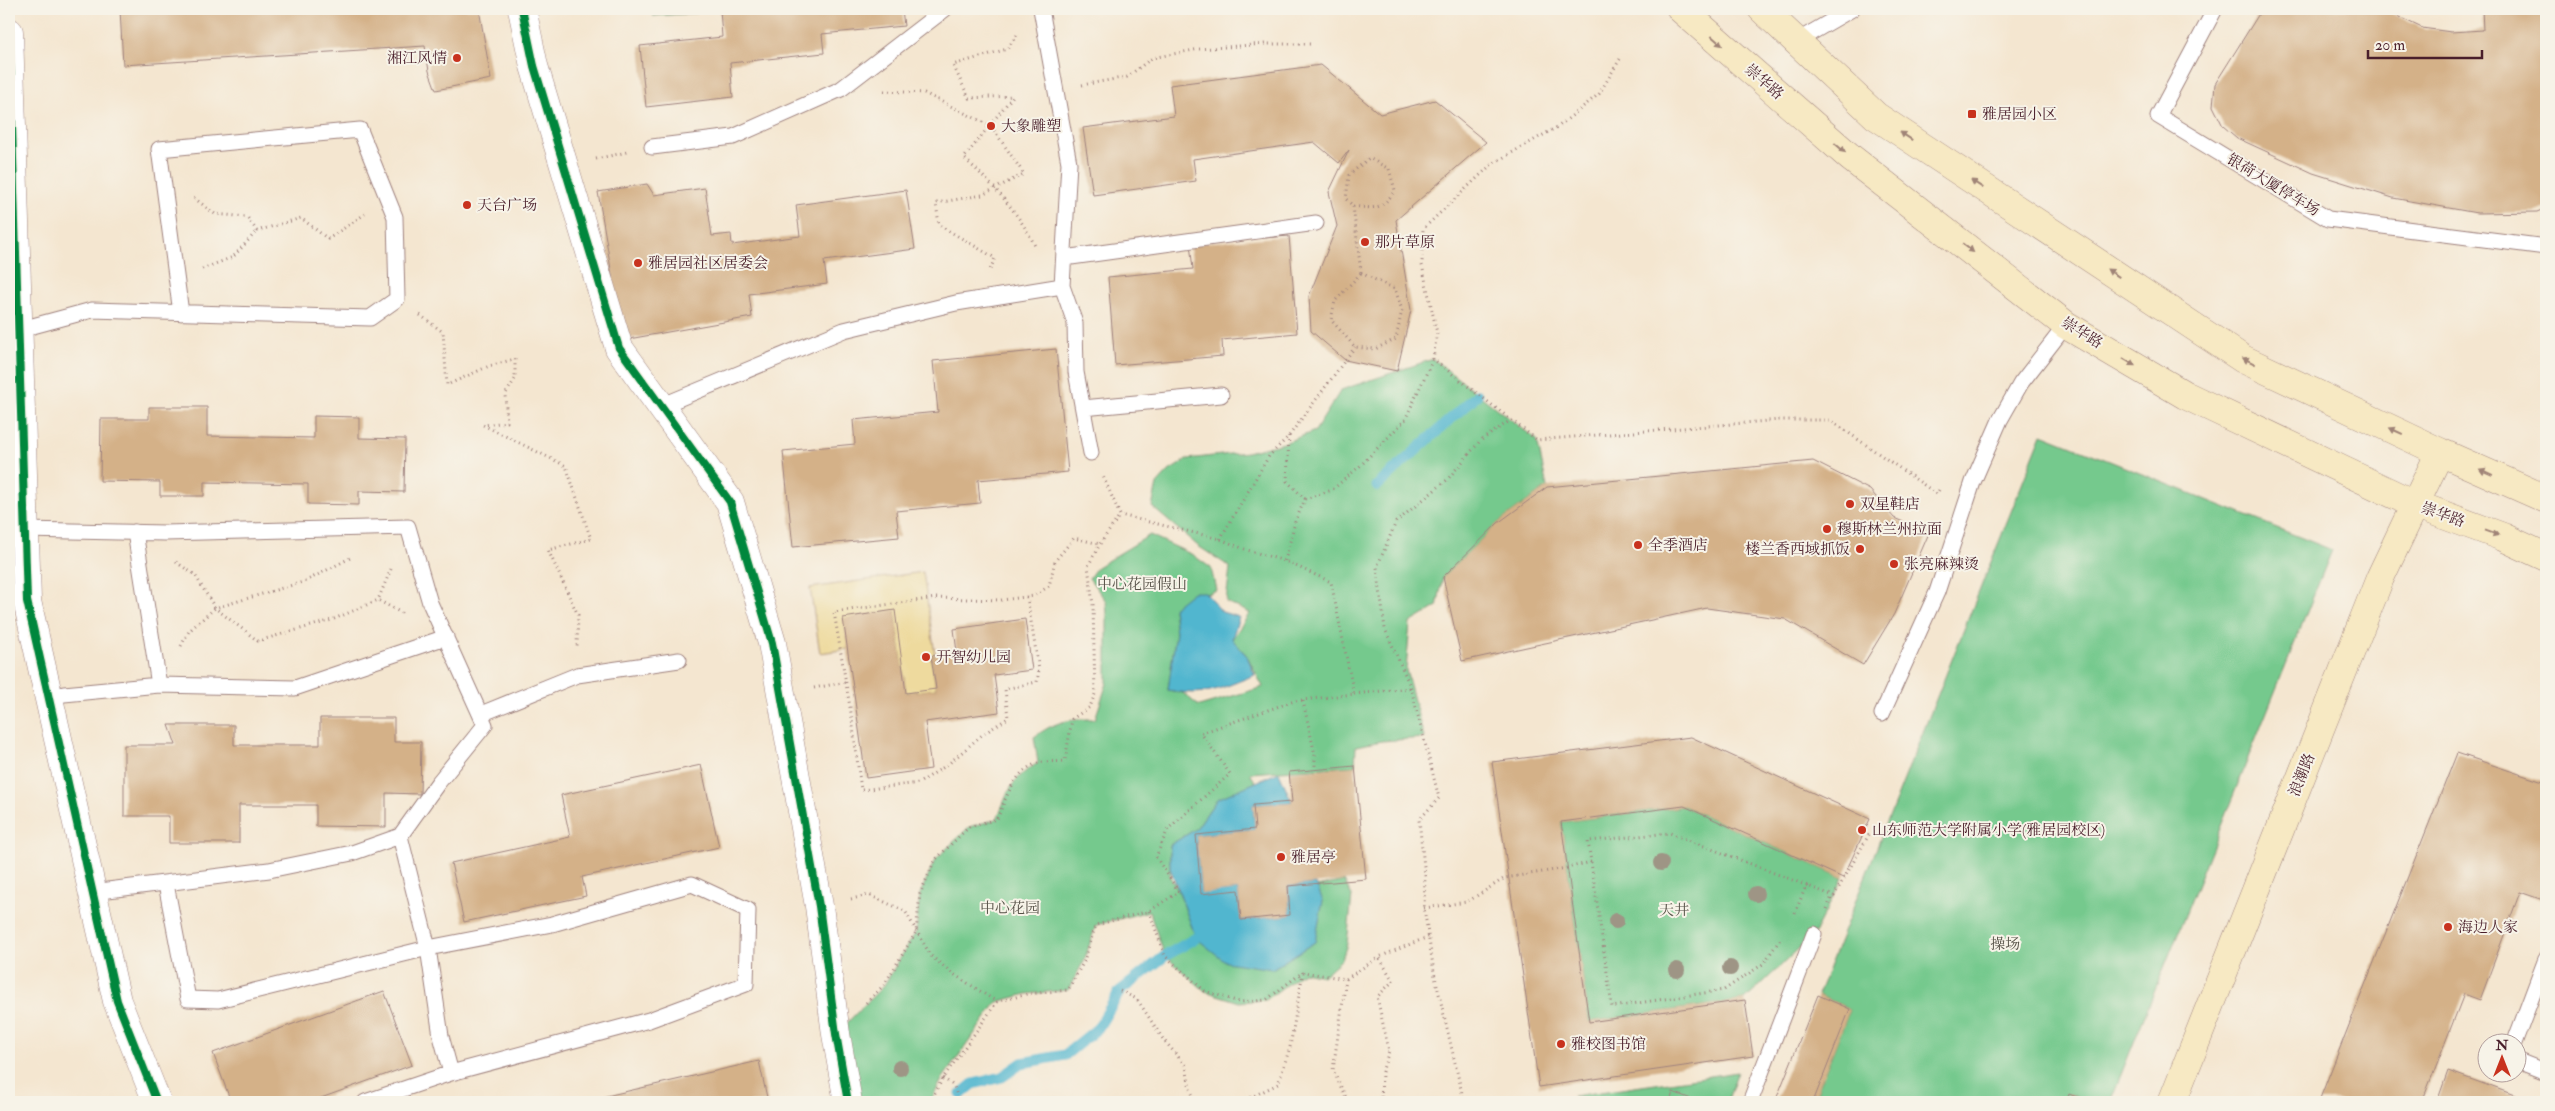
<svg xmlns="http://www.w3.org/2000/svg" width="2555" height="1111" viewBox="0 0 2555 1111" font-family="'IM FELL Double Pica','Noto Serif SC',serif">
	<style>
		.green { fill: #75c98d; stroke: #60745c }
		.sand { fill: #eeda9e; stroke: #9c7c64 }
		.water { fill: #51b6cf; stroke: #4e6a7d }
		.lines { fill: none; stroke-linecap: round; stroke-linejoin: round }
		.stream { stroke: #51b6cf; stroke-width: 11 }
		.building { fill: #d4b188 }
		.service-casing { stroke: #9f827e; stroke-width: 17 }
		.minor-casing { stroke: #9f827e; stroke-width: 29 }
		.secondary-casing { stroke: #9f827e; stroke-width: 29 }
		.path { stroke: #9f827e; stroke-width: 3; stroke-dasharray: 1 4; stroke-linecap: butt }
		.service { stroke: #fff; stroke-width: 15 }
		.minor { stroke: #fff; stroke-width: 28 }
		.secondary { stroke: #f7e9c3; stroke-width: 28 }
		.cycleway-casing { stroke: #f7f3e8; stroke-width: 11 }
		.cycleway { stroke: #00873e; stroke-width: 8 }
		.tree { fill: #9e9585 }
		.oneway { fill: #a08477 }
		.poi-dot { fill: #c8321e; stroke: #f7f3e8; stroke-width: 2 }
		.labels { text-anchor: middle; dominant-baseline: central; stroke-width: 4; stroke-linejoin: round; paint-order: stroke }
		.poi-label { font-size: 15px; fill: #4a1f2b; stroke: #f7f3e8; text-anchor: start }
		.street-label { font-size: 15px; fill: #4a1f2b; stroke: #f7f3e8 }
		.park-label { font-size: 15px; fill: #575248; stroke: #f7f3e8 }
	</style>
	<rect width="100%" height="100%" fill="#f7f3e8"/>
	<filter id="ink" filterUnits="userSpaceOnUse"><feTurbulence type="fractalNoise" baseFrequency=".02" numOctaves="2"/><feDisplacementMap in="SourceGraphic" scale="10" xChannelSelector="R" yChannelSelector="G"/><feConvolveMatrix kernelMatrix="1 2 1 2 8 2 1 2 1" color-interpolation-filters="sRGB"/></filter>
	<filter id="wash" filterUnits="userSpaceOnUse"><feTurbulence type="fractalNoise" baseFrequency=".0096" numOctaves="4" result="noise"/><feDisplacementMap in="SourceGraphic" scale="20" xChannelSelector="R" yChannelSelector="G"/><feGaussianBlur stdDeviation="1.12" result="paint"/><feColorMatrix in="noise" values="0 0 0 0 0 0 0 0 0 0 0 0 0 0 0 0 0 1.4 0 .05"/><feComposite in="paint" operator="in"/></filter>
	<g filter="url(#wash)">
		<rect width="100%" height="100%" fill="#f4e6d0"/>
		<path class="green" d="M651,9H695L696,13L653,16Z
			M1433,359L1537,440L1547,487L1498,523L1443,577L1437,607L1410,623L1406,670L1424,738L1382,741L1356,746L1355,766L1250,773L1256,783L1217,799L1196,829L1170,845V877L1179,892L1196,938L1272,969L1314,942L1323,901L1317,887L1344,881L1352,896L1347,944L1342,959L1323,976L1303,972L1266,1000L1239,1002L1205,991L1165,956L1149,911L1096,925L1084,961L1068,990L1027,994L997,1002L943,1078L930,1102H848L836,1034L884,985L916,932L920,894L935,860L969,827L997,819C1009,790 1010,780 1038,763L1034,737C1056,721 1068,719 1095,719L1107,683V615L1106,601L1089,578L1097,567L1150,535L1193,555L1211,568L1216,590L1173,609L1176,632L1168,690L1183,693L1199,706L1263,687L1247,656L1232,639L1250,613L1226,602L1230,567L1198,546L1152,507L1157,484L1169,471L1188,459L1247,452L1284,443L1315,431L1341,390Z
			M2042,434L2332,550L2110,1102H2090L2070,1094L2066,1102H1813L1850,1009L1818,995Z
			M1684,806L1843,878L1814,934L1745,1000L1589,1022L1561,822Z
			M1738,1072L1727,1102H1700L1674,1093L1670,1102H1588L1573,1096Z"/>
		<path class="sand" d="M923,572L935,655L931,656L936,689L906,693L895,610L848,649L820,653L810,588Z"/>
		<path class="water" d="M1193,592H1205L1222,612L1239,617L1232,639L1247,656L1255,675C1221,688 1206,698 1168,690L1176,632L1173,608Z
			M1279,772L1292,802L1253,805L1255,829L1196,835L1201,893L1238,890L1241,920L1290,915L1288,886L1316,884L1323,901L1315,942L1272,969L1226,962L1196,938L1170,868V845L1196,829L1217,799Z"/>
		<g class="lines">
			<path class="stream" d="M1377,486L1477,395
				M961,1094L973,1084L1002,1077L1022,1063L1065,1055L1098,1028L1120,991L1165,956L1196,938"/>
		</g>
		<g id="blocks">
			<path class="building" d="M120,9H479L491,79L436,90L429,71L425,46L123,65Z
				M720,9H902L904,26L822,34L824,53L730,63L733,97L646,107L640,46L722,37Z
				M2262,9H2382L2422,28L2451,32L2483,30L2482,9H2546V208L2537,212L2477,213L2393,198L2313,173L2237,138L2223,126L2213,106L2215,84Z
				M1321,65L1380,114L1435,100L1486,142L1396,220L1411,310L1397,371L1345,360L1311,331L1309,296L1337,226L1329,192L1349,150L1339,163L1314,142L1193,159L1196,181L1093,195L1083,128L1174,116L1170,85Z
				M647,184L654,195L705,188L712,236L731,234L732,245L800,236L796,205L906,190L915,249L824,261L827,284L749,294L752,317L623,340L598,192Z
				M1289,236L1297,333L1222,340L1223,356L1115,365L1108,277L1193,269L1190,244Z
				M1056,349L1068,472L978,480L980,503L896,511L899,537L793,547L783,451L855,444L853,420L938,412L933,361Z
				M149,407H207V436L314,438V416L359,417V438L405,439L404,492L359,491V505L308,504V484L204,482V496H160V482L100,481L101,419H149Z
				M1813,461L1870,490L1894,518L1929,533L1894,614L1863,665L1785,619L1707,608L1462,661L1443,577L1498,523L1547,487Z
				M895,610L906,693L936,689L931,656L957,652L954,629L1025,619L1032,670L994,675L999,712L925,722L931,769L866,778L843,618Z
				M320,718H394V742H421L420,794L386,793V827L316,826V805H239V843H169V816H124V745H176L169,725H234V745H320Z
				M1691,737L1870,819L1843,878L1684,806L1561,822L1589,1022L1745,1000L1753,1056L1539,1087L1492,762Z
				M2457,753L2546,783V901L2520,892L2480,1000L2464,994L2422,1102L2319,1101Z
				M701,765L719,847L582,877L586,896L464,922L451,863L570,837L561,795Z
				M1355,766L1366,879L1288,886L1290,915L1241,920L1238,890L1201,894L1196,835L1255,829L1253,805L1292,802L1289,772Z
				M384,991L412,1065L310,1102H231L213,1053Z
				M1818,995L1850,1009L1813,1102H1775Z
				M759,1061L768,1102H603L602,1097Z
				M2448,1071L2534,1102H2437Z
				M1673,1092L1699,1102H1670Z
				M2069,1094L2090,1102H2066Z"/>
		</g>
	</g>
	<g filter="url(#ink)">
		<use href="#blocks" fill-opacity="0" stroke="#9f827e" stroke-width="1"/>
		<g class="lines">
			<g class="service-casing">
				<path id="service" d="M2215,9L2158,116L2328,219L2546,247
					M1797,41L1852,9
					M652,147L733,137L841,89L945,9
					M1064,258L1316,223
					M1062,286L1075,323L1076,372L1091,453
					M18,330L92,310L370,318L397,299L395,217L360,130L159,149L181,313
					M661,406L844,330L956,303L1062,286L1069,163L1041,9
					M1083,408L1221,395
					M25,530L165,533L408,527L430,603L485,725L438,783L400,836L352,853L269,870L92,892
					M135,532L159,685
					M49,698L64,694L159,685L295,688L446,637
					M481,714L577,675L679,660
					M1882,714L1937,592L1973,482L2000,420L2021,383L2066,325
					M166,884L188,999L218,1000L428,948L552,924L692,884L748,910L746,984L649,1020L451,1073
					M2514,1044L2546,959
					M2518,1061L2546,1072
					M365,1102L451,1073L441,1036L428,948L400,836
					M1750,1102L1814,934"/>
			</g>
			<g class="minor-casing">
				<path id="minor" d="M522,9L534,66L619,348L730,502L772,643L819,906L836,1034L848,1102
					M9,32L27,601L117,1001L157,1102"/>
			</g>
			<g class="secondary-casing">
				<path id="secondary" d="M1681,9L1851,158L2066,325L2185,395L2414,504L2503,537L2546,557
					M1762,9L1876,116L2243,359L2440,452L2546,499
					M2172,1102L2380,578L2440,452"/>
			</g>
			<path class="path" d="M1017,35L1007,49L953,65L969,98L1013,96L964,158C993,185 1019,212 1036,248
				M1620,59L1599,94L1559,126L1492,164L1423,229L1422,265L1437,333L1433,359L1537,440L1780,420H1830L1937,494L1940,488
				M1082,85L1127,77L1152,58L1199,49L1265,44H1311
				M884,91L924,93L991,126L1024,174L982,195L936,203L939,225L995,258L990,270
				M596,159L627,152
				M194,198L215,214L247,217L257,231L301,218L328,239L365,214
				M1353,206C1376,209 1382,210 1395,190L1389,169L1369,158L1349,175L1346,199L1353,206L1361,273
				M202,269L233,257L257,231
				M1361,273L1395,289L1402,310L1396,339L1375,349L1355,347L1331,320L1335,301Z
				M420,315L443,332L447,385L489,366L515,359V379L505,395L507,422L483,425L566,466L591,539L548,550L578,615L577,646
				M1289,436L1287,481L1305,499
				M1220,539L1269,456L1289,436L1355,347
				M1285,561L1295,522L1305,499L1332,490L1360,466L1405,420L1433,359
				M176,562L195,575L215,608L306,581L352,557
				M391,569L378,600L405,615
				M1027,597L1039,670L1037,682L1005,689L1008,718L982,735L947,765L919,783L861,790L852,719L834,612L936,598L1001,600L1034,596L1049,586L1055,561L1074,538L1100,544
				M181,646L189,631L215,608L258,641L332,620L378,600
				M814,688L846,682
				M1354,694L1410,688
				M1303,701L1315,755V769
				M1591,862L1612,1007L1724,990L1763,964L1781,938
				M851,899L869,895L905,911L931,956L952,973L997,1002
				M1424,908L1467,902L1505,878L1567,868L1591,862L1588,841L1670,833L1834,896L1871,831
				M1827,909L1832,896
				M1149,911L1165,956L1205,991L1239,1002L1266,1000L1303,972
				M1795,913L1806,886L1808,887
				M1346,979L1333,1070L1348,1102
				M1120,991L1137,999L1163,1039L1186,1066L1190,1089L1196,1102
				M866,1003L884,985L916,932L920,894L935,860L969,827L997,819C1006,798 1014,771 1038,763C1045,761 1057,762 1065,761L1072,719L1090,707L1095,694L1093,605L1088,566L1100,544L1120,515L1103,476
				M943,1078L954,1086L959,1102
				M930,1102L943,1078L997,1002L1027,994L1068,990L1084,961L1096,925L1149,911L1179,892L1156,857L1168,829L1230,774L1201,733L1294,701L1354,694L1331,582L1285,561L1247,550L1220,539L1120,515
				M1241,1102L1278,1084L1290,1047L1303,972L1346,979L1379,957
				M1381,1102L1382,1072L1389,1051L1377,997L1393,981L1379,957L1428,937
				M1464,1102L1434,972L1424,908L1425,876L1419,820L1439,798L1411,688L1385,629L1377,567L1396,522L1447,480L1480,441L1511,420"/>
			<use href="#service" class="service"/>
			<use href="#minor" class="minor"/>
			<use href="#secondary" class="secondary"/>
			<g class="cycleway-casing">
				<path id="cycleway" d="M522,9L534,66L619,348L730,502L772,643L819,906L836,1034L848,1102
					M9,32L27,601L117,1001L157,1102"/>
			</g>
			<use href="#cycleway" class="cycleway"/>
		</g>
		<g class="tree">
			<circle cx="1661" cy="863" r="8"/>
			<circle cx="1756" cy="894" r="8"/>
			<circle cx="1616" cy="921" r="8"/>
			<circle cx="1730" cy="968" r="8"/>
			<circle cx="1677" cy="970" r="8"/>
			<circle cx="900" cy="1068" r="8"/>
		</g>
		<defs><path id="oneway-solid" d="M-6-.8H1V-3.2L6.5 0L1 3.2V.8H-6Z" transform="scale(1.25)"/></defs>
		<g class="oneway">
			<use href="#oneway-solid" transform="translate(1717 41) rotate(41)"/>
			<use href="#oneway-solid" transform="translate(1906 136) rotate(-146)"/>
			<use href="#oneway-solid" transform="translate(1840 148) rotate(41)"/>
			<use href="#oneway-solid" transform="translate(1977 184) rotate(-147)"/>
			<use href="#oneway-solid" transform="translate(1968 248) rotate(38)"/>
			<use href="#oneway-solid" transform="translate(2113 273) rotate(-147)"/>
			<use href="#oneway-solid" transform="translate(2249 361) rotate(-154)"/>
			<use href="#oneway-solid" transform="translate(2129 362) rotate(31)"/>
			<use href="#oneway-solid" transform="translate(2396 431) rotate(-155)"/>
			<use href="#oneway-solid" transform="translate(2486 472) rotate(-156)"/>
			<use href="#oneway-solid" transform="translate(2492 533) rotate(20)"/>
		</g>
	</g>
	<g class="poi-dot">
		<circle cx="457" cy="58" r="5"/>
		<rect x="1967" y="109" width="10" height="10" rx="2.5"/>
		<circle cx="991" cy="126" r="5"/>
		<circle cx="467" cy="205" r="5"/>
		<circle cx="1365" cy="242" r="5"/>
		<circle cx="638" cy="263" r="5"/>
		<circle cx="1850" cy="504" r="5"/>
		<circle cx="1827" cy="529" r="5"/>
		<circle cx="1638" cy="545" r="5"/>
		<circle cx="1860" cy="549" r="5"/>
		<circle cx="1894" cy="564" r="5"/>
		<circle cx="926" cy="657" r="5"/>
		<circle cx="1862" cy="830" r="5"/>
		<circle cx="1281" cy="857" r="5"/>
		<circle cx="2448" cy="927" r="5"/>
		<circle cx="1561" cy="1044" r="5"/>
	</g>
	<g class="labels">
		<g class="poi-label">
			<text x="447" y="58" text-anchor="end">湘江风情</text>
			<text x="1982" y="114">雅居园小区</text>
			<text x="1001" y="126">大象雕塑</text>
			<text x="477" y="205">天台广场</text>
			<text x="1375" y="242">那片草原</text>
			<text x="648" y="263">雅居园社区居委会</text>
			<text x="1860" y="504">双星鞋店</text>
			<text x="1837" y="529">穆斯林兰州拉面</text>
			<text x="1648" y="545">全季酒店</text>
			<text x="1850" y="549" text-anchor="end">楼兰香西域抓饭</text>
			<text x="1904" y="564">张亮麻辣烫</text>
			<text x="936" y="657">开智幼儿园</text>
			<text x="1872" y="830">山东师范大学附属小学(雅居园校区)</text>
			<text x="1291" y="857">雅居亭</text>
			<text x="2458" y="927">海边人家</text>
			<text x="1571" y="1044">雅校图书馆</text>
		</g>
		<g class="street-label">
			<text transform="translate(1764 82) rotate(41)">崇华路</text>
			<text transform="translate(2273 185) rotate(31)">银荷大厦停车场</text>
			<text transform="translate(2082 333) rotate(32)">崇华路</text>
			<text transform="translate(2443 515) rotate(20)">崇华路</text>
			<text transform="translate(2302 775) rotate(-68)">浪潮路</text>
		</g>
		<g class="park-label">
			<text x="1142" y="584">中心花园假山</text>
			<text x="1010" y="908">中心花园</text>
			<text x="1674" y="910">天井</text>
			<text x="2005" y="944">操场</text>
		</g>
	</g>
	<rect width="2555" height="1111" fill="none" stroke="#f7f3e8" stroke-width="30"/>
	<g transform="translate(2502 1058)"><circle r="24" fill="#f7f3e8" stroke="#b29e9c"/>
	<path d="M0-4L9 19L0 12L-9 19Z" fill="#c8321e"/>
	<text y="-8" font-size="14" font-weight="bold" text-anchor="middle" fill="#4a1f2b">N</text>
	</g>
	<path d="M2368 50v8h114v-8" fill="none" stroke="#4a1f2b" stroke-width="2.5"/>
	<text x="2375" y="50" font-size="15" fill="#4a1f2b" stroke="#f7f3e8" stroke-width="4" paint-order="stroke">20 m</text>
</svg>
